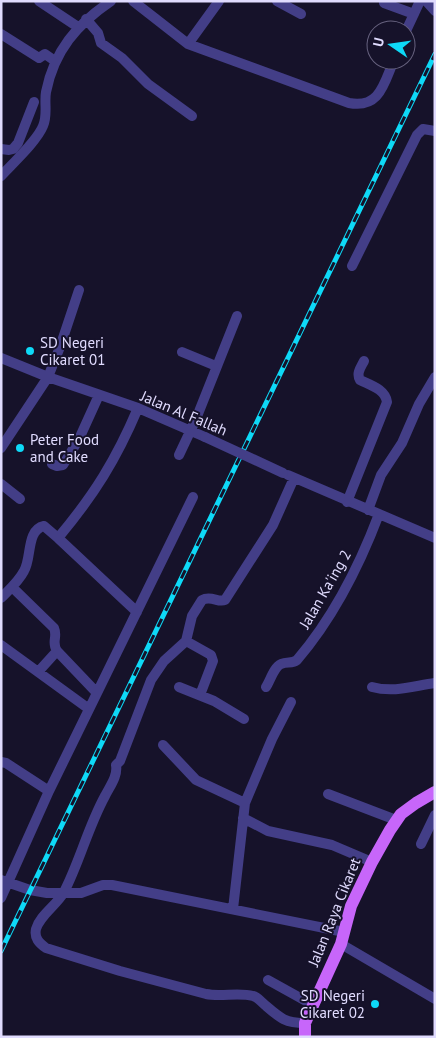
<svg xmlns="http://www.w3.org/2000/svg" width="436" height="1038" viewBox="0 0 436 1038" font-family="'PT Sans',sans-serif">
	<style>
		.lines { fill: none; stroke-linecap: round; stroke-linejoin: round }
		.minor { stroke: #433e87; stroke-width: 10 }
		.major { stroke: #c766fa; stroke-width: 12 }
		.rail-casing { stroke: #0ed9f7; stroke-width: 5 }
		.rail { stroke: #16122a; stroke-width: 3; stroke-dasharray: 9; stroke-linecap: butt }
		.minor-bridge { stroke: #433e87; stroke-width: 10 }
		.poi-dot { fill: #0ed9f7; stroke: #16122a; stroke-width: 2 }
		.labels { text-anchor: middle; dominant-baseline: central; stroke-width: 4; stroke-linejoin: round; paint-order: stroke }
		.poi-label { font-size: 15px; fill: #e0dbfe; stroke: #16122a; text-anchor: start }
		.street-label { font-size: 15px; fill: #e0dbfe; stroke: #16122a }
	</style>
	<rect width="100%" height="100%" fill="#16122a"/>
	<g class="lines">
		<path class="minor" d="M39,1L78,27
			M133,1L188,44L349,103C380,109 384,83 394,60
			M277,1L301,14
			M426,1L435,11
			M384,3L414,14
			M86,19L98,33L101,43L122,58L148,84L192,116
			M406,31L420,1
			M1,34L39,58L45,54L55,61
			M188,44L219,1
			M1,149L9,150L13,149L18,143L34,102
			M1,176C13,163 37,141 43,126C48,115 44,103 46,92C54,51 77,24 111,1
			M352,266L417,135L423,129L435,131
			M182,352L216,366
			M1,358L48,377L138,408L205,437
			M1,448L48,377L60,347L79,290
			M179,455L196,419L237,316
			M52,464L57,466L63,465L79,439L99,395
			M288,475L435,538
			M294,478L273,525L225,600C218,603 211,595 202,600L192,616L186,641L164,661L151,680L120,761L116,765C118,776 110,786 105,796C88,827 80,861 64,892C57,905 40,915 36,929C34,938 39,943 46,948L120,971L206,994C221,997 239,992 253,996C258,997 261,1002 265,1005C280,1018 285,1023 305,1023
			M1,484L20,499
			M347,502L387,402C385,389 370,385 360,380C356,373 361,367 364,361
			M368,510L381,475L402,443L419,404L435,377
			M58,538L137,612
			M12,587L54,628C58,637 51,642 57,651L97,693
			M1,598C9,590 19,581 24,571C32,558 26,530 44,526L58,538C94,495 116,460 138,408
			M186,641L211,655L213,661L200,695
			M1,645L89,709
			M38,672L57,651
			M179,687L214,701L244,719
			M266,687C270,681 274,667 281,664C287,661 292,664 297,660C333,618 359,567 379,514
			M372,687C394,693 413,686 435,683
			M163,745L196,780L245,803
			M1,762L6,763L49,791
			M328,794L396,820
			M243,818L268,831L332,845L372,862
			M421,844L435,815
			M1,880L30,890L47,893H81L103,885H112L344,932
			M1,898L49,791L193,497
			M233,909L245,803L272,739L291,702
			M341,944L435,999
			M268,980L313,1005"/>
		<path class="major" d="M305,1037V1023L341,944L351,906L372,862L390,830L401,814L416,803L435,792"/>
		<g class="rail-casing">
			<path id="rail" d="M1,951L435,54"/>
		</g>
		<use href="#rail" class="rail"/>
		<path class="minor-bridge" d="M205,437L283,473"/>
	</g>
	<g class="poi-dot">
		<circle cx="30" cy="351" r="5"/>
		<circle cx="20" cy="448" r="5"/>
		<circle cx="375" cy="1004" r="5"/>
	</g>
	<g class="labels">
		<g class="poi-label">
			<text x="40" y="342">SD Negeri<tspan x="40" dy="17">Cikaret 01</tspan></text>
			<text x="30" y="439">Peter Food<tspan x="30" dy="17">and Cake</tspan></text>
			<text x="365" y="995" text-anchor="end">SD Negeri<tspan x="365" dy="17">Cikaret 02</tspan></text>
		</g>
		<g class="street-label">
			<text transform="translate(184 413) rotate(23)">Jalan Al Fallah</text>
			<text transform="translate(325 589) rotate(-60)">Jalan Ka'ing 2</text>
			<text transform="translate(334 912) rotate(-68)">Jalan Raya Cikaret</text>
		</g>
	</g>
	<rect width="436" height="1038" fill="none" stroke="#e0dbfe" stroke-width="5"/>
	<g transform="translate(391 45) rotate(283)"><circle r="24" fill="#16122a" stroke="#67627f"/>
	<path d="M0-4L9 19L0 12L-9 19Z" fill="#0ed9f7"/>
	<text y="-8" font-size="14" font-weight="bold" text-anchor="middle" fill="#e0dbfe">U</text>
	</g>
</svg>
